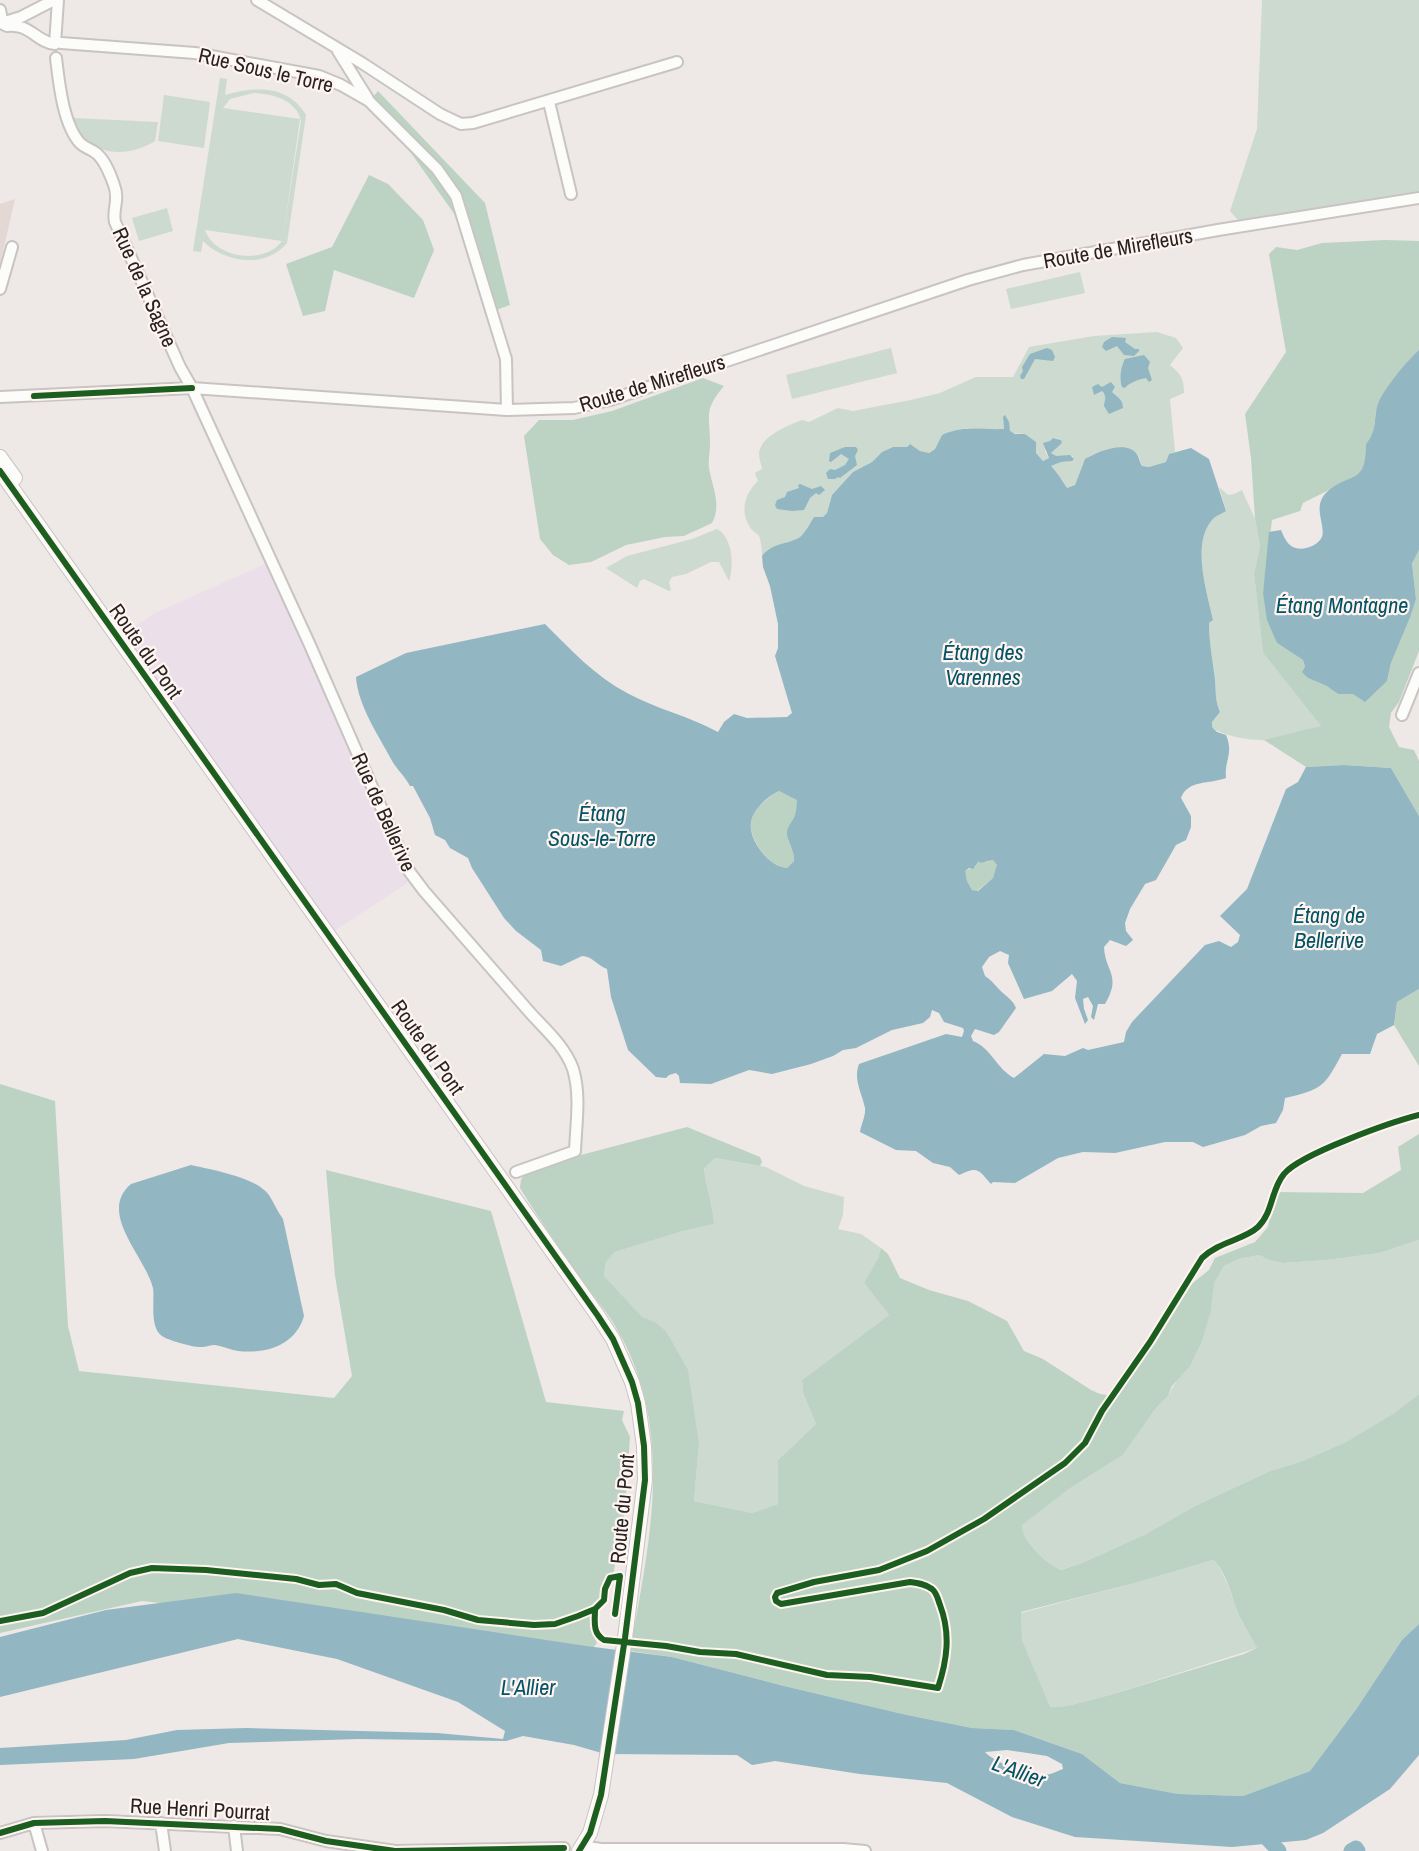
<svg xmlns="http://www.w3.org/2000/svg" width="1419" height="1851" viewBox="0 0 1419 1851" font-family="'Archivo Narrow',sans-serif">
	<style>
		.commercial { fill: #ebe0ea }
		.built { fill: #e4d8d4 }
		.green { fill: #cddacf; fill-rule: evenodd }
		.forest { fill: #bcd3c3; fill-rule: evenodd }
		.water { fill: #92b6c2; fill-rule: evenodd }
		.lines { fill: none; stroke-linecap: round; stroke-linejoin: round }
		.river { stroke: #92b6c2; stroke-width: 15 }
		.minor-casing { stroke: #c8c4c2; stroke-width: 14 }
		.major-casing { stroke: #c8c4c2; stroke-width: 16 }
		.minor { stroke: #fcfcfb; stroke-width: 10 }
		.major { stroke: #fcfcfb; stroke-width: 14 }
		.cycleway-casing { stroke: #fff4f0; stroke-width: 10 }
		.cycleway { stroke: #1b5e20; stroke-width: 6 }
		.labels { text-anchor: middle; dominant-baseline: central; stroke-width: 4.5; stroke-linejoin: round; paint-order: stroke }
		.street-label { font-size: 21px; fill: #272322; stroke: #fff4f0 }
		.water-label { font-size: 22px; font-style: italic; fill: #015365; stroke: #fff4f0 }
	</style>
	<rect width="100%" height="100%" fill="#eee8e6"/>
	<path class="commercial" d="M267,563L409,878L406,884L331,933L123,634L155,613Z"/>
	<path class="built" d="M15,199L0,264V204Z"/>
	<path class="green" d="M1262,0H1419V191L1239,221L1230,211L1257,129Z
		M220,78L227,79L225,95C254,86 289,85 306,115L287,243C265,269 225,263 203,241L201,252L193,251ZM254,93C273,94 297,100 301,121L283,237L300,119L223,108L230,99ZM223,108L205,230L282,241C265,265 215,259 205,230Z
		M164,95L210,102L204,148L158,141Z
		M73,118L158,122L155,141C133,155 100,158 82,135C78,130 76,123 73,118Z
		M167,208L173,231L139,241L132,218Z
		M1080,272L1085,293L1011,309L1006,289Z
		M1157,332L1176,338L1183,348L1170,365C1181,374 1184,379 1184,393L1170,399L1175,452L1169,454L1166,462L1149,467L1142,466L1138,454L1108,449L1090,456L1083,464L1075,485L1067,488C1061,479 1058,472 1051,466L1061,462L1072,461L1073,456H1054L1051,453L1062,443L1060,439L1054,438L1051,442H1047L1045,452L1049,458L1043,461L1036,453L1035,442L1025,434L1011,433L1003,417L1004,430L967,428L942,435L935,449L928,453L920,451L910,444L907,447H893L882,452L872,462L853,472L832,495L827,513L823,517H814C810,523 806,532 800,537C789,544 773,543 762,556C762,551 761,541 759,536C757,533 754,532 752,530C739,514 744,494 758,481L755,473L762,469C761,464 759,458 759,453C761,436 787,426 802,420L809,422L838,408L853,411L911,400L940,393L976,377H1013L1029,347L1094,336Z
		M891,348L897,373L792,399L786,375Z
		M1219,487L1228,495L1234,494L1242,490L1255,519L1260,546L1254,574L1263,653L1321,726C1303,731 1284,738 1266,740C1253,741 1221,736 1212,727V722L1220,712C1215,701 1216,692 1215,680C1213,661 1209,642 1209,623L1213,620C1207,592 1190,541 1214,518C1217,515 1223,513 1226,510Z
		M717,529C733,538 734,565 729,581L719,562H711L686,574L672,577L669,582L671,590L669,591L644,579L640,581L637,588L606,568L627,556L692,539Z
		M715,1158L766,1167L804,1186L844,1197L843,1215L838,1229L861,1234L881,1248L878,1258L864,1283L889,1315L802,1380L803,1393L816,1424L778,1460V1504L752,1513L694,1501L699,1443L687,1370L666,1331L657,1323L642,1318L604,1277L606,1262L615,1252L683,1231L714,1224C713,1205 706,1187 704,1167Z
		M1419,1240V1394L1394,1413L1346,1442L1300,1462L1270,1471L1193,1507L1146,1534L1082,1563L1060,1570C1048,1564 1020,1539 1021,1525L1069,1489L1123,1455L1156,1408L1168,1396L1177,1380L1211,1310L1213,1283L1224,1266L1239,1259L1259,1255L1269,1260L1283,1263L1327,1260L1379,1253Z
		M1213,1560C1226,1572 1231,1597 1239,1615C1244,1626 1252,1636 1257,1648L1110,1695L1067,1706L1049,1707L1022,1640L1021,1613L1135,1583Z"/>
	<path class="forest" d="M378,91L485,203L510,305L485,314L455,215L372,98Z
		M369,175L388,184L423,220L434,250L414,298L334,270L325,311L303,316L286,264L332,247Z
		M1385,240L1419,241V350L1395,379L1376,411L1373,436L1366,444C1366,458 1366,466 1357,476L1303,503L1300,511L1272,520L1263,593L1277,643L1303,660L1308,678L1328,686L1338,694H1353L1387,681L1391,663L1416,599L1412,562L1419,550V651L1399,702L1391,713L1389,727L1399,747L1414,750L1419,761V816L1391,768L1344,765L1306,767L1264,740L1321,726L1263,653L1254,574L1260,546L1255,519L1251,458L1245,414L1286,352L1269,254L1276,247L1297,250L1322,243Z
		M703,378L724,386C703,411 710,415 710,444C710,452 708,460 709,468C712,486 722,505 712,523L684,536L665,537L626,545L591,562L569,565L553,555L540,539L524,436L539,420H573L612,411Z
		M779,791L797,799C796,804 797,810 796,814C794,822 787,828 788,838C789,847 795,850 794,861L787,868C769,867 749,840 751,822C753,809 768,797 779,791Z
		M993,860L998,865L993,878L977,891L972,890L967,881L964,871L975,867L979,861L987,862Z
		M1419,989V1066L1394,1025L1397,1002Z
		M0,1084L55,1101L68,1326L79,1371L334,1398L352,1376L335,1276L326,1170L491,1211L546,1402L624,1411L622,1420L630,1437L625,1509L612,1581L606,1599L601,1605L593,1635L597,1643L591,1650L142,1601L0,1633Z
		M687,1127L760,1157L762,1162L760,1166L715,1158L704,1168C706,1187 713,1205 714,1224L683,1231L615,1252L606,1262L604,1276L642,1317L657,1323L666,1331L688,1370L699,1443L694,1501L752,1513L778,1504V1460L816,1424L803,1393L802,1380L889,1315L864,1283L878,1258L881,1248L888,1254L900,1278L929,1290L968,1301L1007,1321L1024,1351L1043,1359L1091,1390L1100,1394L1114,1396L1189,1286L1209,1270L1215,1258L1255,1242L1268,1227L1274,1192L1363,1193L1401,1170L1398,1147L1419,1134V1240L1379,1253L1327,1260L1283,1263L1269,1260L1259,1255L1239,1259L1224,1266L1214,1283L1211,1310L1202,1341L1190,1366L1172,1386L1168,1396L1156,1408L1123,1455L1069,1489L1022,1525C1020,1539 1048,1565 1061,1570L1082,1563L1146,1534L1193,1507L1270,1471L1300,1462L1346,1442L1394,1413L1419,1394V1624L1402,1640L1357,1708L1310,1771L1243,1796L1178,1794L1120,1783L1082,1754L1014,1730L972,1728L907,1715L784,1686L672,1657L630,1651C649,1544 676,1432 618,1331C609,1314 595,1299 584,1283C562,1252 540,1221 520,1188L521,1180L526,1172L562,1160ZM1213,1560C1229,1574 1231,1600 1241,1619C1246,1629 1252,1638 1257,1648L1244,1654L1110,1695L1067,1706L1050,1707L1022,1640L1021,1612L1135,1583Z"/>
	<path class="water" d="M1112,337L1126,338L1125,342L1135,349H1139V351L1134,356L1124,355L1117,346L1106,351L1102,347L1104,342Z
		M1047,348L1052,350L1055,357L1053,361L1035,359L1024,379H1021L1020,376L1023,371L1022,367L1030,354Z
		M1419,350V550L1412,563L1416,599L1410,617L1391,663L1387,681L1365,702L1353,694H1338L1327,686L1308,678L1302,672L1305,667L1303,660L1277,643L1267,620L1263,593L1269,532L1281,530C1283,535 1286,542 1290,545C1299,553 1317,547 1322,537C1326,525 1312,507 1326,493C1349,471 1366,487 1366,444C1379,429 1372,415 1380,399C1389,383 1405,363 1419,350Z
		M1144,355L1150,362L1148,368L1152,380L1149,382L1146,378C1140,379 1128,383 1125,388L1122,387C1119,379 1121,366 1125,359Z
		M1111,382L1115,387L1112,392C1117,397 1123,399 1123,408L1109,414L1104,406C1104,401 1108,397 1102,391L1094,395L1092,387L1098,384L1102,387Z
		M1005,415L1009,422L1010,431L1015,434H1025L1036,442V453L1043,461L1049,458L1043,443L1050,441L1053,438L1061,440L1062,443L1051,453L1056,456L1070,455L1074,459L1072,461L1061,462L1051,466C1058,473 1061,479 1067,488L1075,485L1085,459C1097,452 1124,440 1136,453C1139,456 1139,461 1142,466L1149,467L1166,462L1169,454L1191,448L1209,459L1226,511C1223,513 1217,515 1214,518C1190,541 1207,592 1213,620L1209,623C1209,643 1213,661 1215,680C1216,692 1215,701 1220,712L1212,722V727L1217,732L1226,735C1234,754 1224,760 1226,778C1210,784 1187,780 1181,798L1191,816V827L1186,840L1176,845L1156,880L1145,884L1130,909L1125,923L1126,931L1133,940L1126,946L1110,940L1104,947C1105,972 1122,975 1105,1004H1098L1094,1020L1091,1017L1093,1006L1088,997L1083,999L1084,1009L1088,1020L1085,1024L1075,998L1077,981L1072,974L1052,991L1024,999L1008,963L1009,955L1000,951L989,957L982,967L985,976C993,981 996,987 1003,993C1009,999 1012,999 1016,1008L999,1032L994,1035L975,1029L971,1036L973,1041C991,1048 997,1069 1014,1078L1044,1054L1065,1056L1083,1048L1088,1050L1124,1042L1126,1032L1132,1022L1205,945L1219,941L1231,947L1238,942L1240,935L1220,916L1247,889L1286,789L1298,782L1306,767L1344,765L1391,768L1419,816V989L1397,1002L1394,1025L1377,1034L1370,1054H1342C1324,1087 1323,1089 1285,1098L1283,1110L1276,1123L1261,1126L1245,1135L1203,1147L1193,1142H1165L1115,1153L1083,1152L1058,1158L1015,1183L993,1182L991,1184C978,1169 978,1166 959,1175L950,1167L933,1163L916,1151L896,1150L860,1132C861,1125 866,1115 865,1108C862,1093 853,1080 859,1064L946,1034L962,1037L964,1031L963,1028L944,1022L939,1013L932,1010L930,1017L923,1023L892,1030L856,1048L843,1050L833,1056L811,1064L772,1074L749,1070L711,1084L680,1083L679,1076L676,1073L669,1075L666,1078L656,1077L628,1050L611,997L607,969C598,966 592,956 582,956L561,966L543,961L541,950L516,931L504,918L472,868L468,858L450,848L445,840L435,835L430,818L413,786H410C405,776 396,769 391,759C378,734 358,706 356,677L406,653L545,624C571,650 595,676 627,693C656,709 689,716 718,732L724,722L734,714L747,718L787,717L792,713L775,656L778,648V624L770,586L763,567L762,556C773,542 787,545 800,537C806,532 810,523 814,517H823L827,513L832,495L853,472L872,462L882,452L893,447H907L910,444L920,451L929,453L935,449L942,435C965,425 980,430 1004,429L1003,417ZM779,791L797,800C796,804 797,810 795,815C793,822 788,824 787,832C787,843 795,850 794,861L787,868C769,867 748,840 751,822C753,809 768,796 779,791ZM993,860L997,865L993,878L978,891L972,890L967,881L965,871L969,868L973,869L979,861L980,863Z
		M845,447H856L858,450L855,456L857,465L840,478L838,477L835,479H828L826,473L830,469L835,470L845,465L849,459L841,454L831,462L829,461L830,453Z
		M800,484L812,489L821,486L825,490L819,495L816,493L810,498L804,510L792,511L777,509L775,505L777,500L785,497L787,492L799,488L798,485Z
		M191,1165C212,1170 256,1177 269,1195C274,1203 277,1211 283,1219L304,1316C295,1346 266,1354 238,1351C230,1350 223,1346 215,1345C210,1345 206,1347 202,1347C195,1348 167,1340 162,1336C149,1327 155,1300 153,1288C145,1256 97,1213 131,1184Z
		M236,1593L586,1646L672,1657L784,1686L907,1715L972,1728L1014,1730L1082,1754L1120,1783L1178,1794L1243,1796L1310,1771L1357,1708L1402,1640L1419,1624V1755L1390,1789L1323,1833L1306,1840L1232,1847L1075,1837L1012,1817L947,1783L860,1774L775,1761L752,1765L737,1755L605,1754L574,1745L523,1736L506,1741L358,1739L229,1743L134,1759L0,1765V1748L126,1740L177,1730L247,1728L437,1733L503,1739L505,1731L458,1702L337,1659L238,1639L0,1697V1637L106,1610ZM1007,1750L1047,1756L1062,1764L1063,1769C1058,1771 1050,1775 1044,1775C1031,1776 993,1762 985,1752Z"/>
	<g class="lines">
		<path class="river" d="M1258,1829L1279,1851
			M1351,1851L1356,1848L1358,1851"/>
		<g class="minor-casing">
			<path id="minor" d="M257,0L362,63L440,114L461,124L473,123L677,62
				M0,10L3,24
				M5,22L21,17L54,0
				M3,24L7,26C30,23 36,42 55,44L58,0
				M61,43L195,53L319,76L341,85L369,101L437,169L456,196L506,359L507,410
				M338,51L368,99
				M56,58C59,83 63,124 80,143C85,148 91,149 96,153C104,159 111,176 114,185C120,200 112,209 115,222L180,367L192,388L309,643L409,871L424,891C458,930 492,969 526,1008C542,1027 564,1044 573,1069C581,1095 576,1124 575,1151L516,1172
				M549,102L571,194
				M0,289L12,247
				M0,397L192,388L507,410L574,408L610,400L968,280L1023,265L1218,230L1419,198
				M1402,715L1419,673
				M34,1823L42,1851
				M161,1823L165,1851
				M234,1826L237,1851
				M0,1833L34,1823L105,1821L280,1829L326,1841L395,1851L564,1848
				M585,1844L588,1847L601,1849H843L865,1851"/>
		</g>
		<g class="major-casing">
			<path id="major" d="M0,457L15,478
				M0,471L598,1316L613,1339L632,1382L638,1403L644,1446L645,1480L625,1638L601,1795L590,1833L579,1851"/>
		</g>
		<use href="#minor" class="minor"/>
		<use href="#major" class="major"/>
		<g class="cycleway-casing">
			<path id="cycleway" d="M34,396L192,388
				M0,471L598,1316L613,1339L632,1382L638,1403L644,1446L645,1480L625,1638L601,1795L590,1833L579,1851
				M595,1609C595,1621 592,1633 604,1640L666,1646L700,1652L736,1654L827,1675L870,1677L938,1688C947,1660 951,1634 940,1605C938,1600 937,1593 932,1589C925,1584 918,1583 910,1582L781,1604L776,1601L775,1597L777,1593L814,1582L879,1570L927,1551L984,1519L1065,1463L1085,1443L1102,1411L1150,1342L1202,1258C1220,1241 1244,1240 1258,1227C1273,1213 1271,1189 1284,1174C1300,1154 1392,1122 1419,1115
				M0,1621L43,1613L130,1573L152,1568L206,1570L296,1579L319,1585L336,1584L357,1593L444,1610L478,1620L534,1625L555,1624L578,1616L595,1609L604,1600L605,1589L610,1578L620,1576L615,1614
				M0,1833L34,1823L105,1821L280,1829L326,1841L395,1851L564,1848"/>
		</g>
		<use href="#cycleway" class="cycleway"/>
	</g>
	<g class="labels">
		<g class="street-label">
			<text transform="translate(266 70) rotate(13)">Rue Sous le Torre</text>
			<text transform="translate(1118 248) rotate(-10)">Route de Mirefleurs</text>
			<text transform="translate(145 287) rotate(66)">Rue de la Sagne</text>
			<text transform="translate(652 383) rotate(-17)">Route de Mirefleurs</text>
			<text transform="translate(146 651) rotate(55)">Route du Pont</text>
			<text transform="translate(384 812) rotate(66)">Rue de Bellerive</text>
			<text transform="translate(428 1047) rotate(55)">Route du Pont</text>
			<text transform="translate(622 1509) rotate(-85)">Route du Pont</text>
			<text transform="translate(200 1809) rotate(3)">Rue Henri Pourrat</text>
		</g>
		<g class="water-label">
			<text x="1342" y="605">Étang Montagne</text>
			<text x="983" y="652">Étang des<tspan x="983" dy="25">Varennes</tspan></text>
			<text x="602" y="813">Étang<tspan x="602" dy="25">Sous-le-Torre</tspan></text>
			<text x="1329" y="915">Étang de<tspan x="1329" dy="25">Bellerive</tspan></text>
			<text x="528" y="1687">L'Allier</text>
			<text transform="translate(1019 1771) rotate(20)">L'Allier</text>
		</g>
	</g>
</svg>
